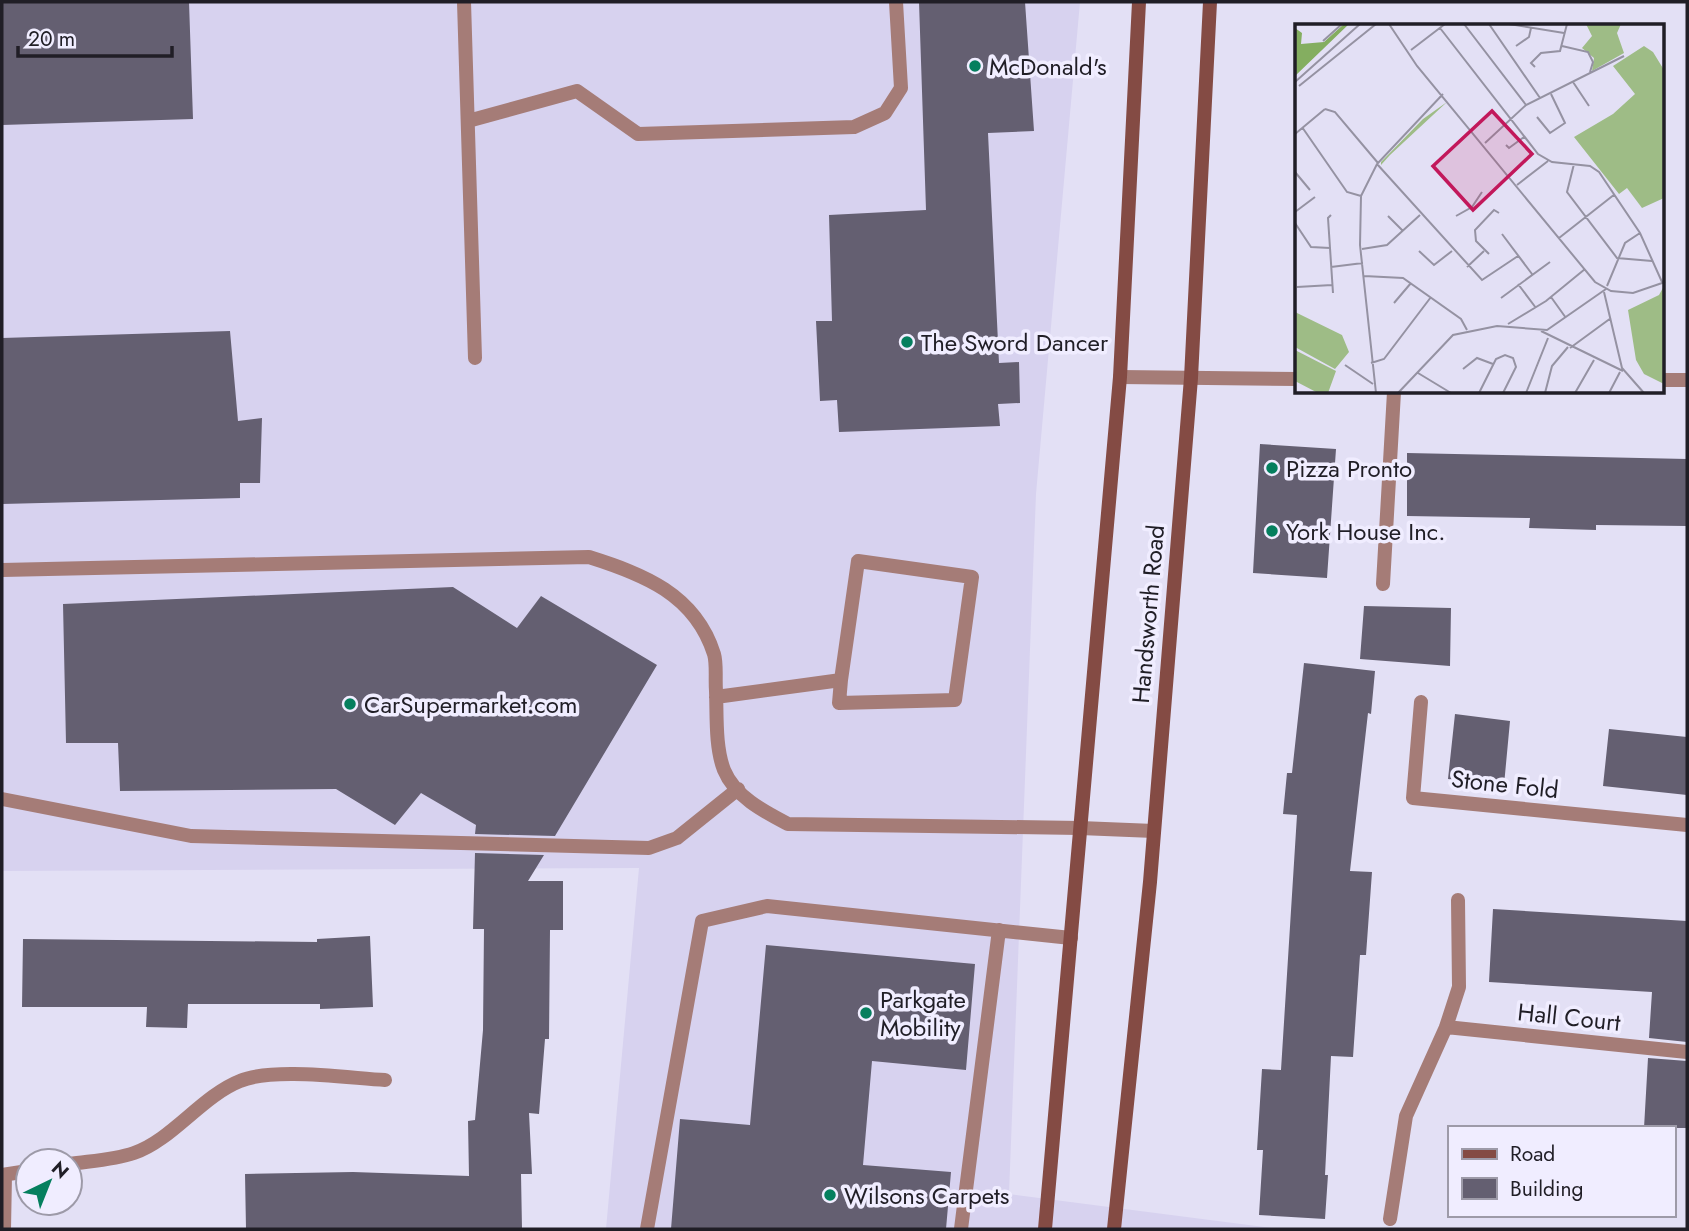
<svg xmlns="http://www.w3.org/2000/svg" width="1689" height="1231" viewBox="0 0 1689 1231" font-family="Jost,sans-serif">
	<style>
		.built { fill: #d7d2ef }
		.building { fill: #645f71 }
		.lines { fill: none; stroke-linecap: round; stroke-linejoin: round }
		.lane { stroke: #a57c77; stroke-width: 14 }
		.street { stroke: #a57c77; stroke-width: 14 }
		.secondary { stroke: #844b44; stroke-width: 14 }
		.poi-dot { fill: #057f5e; stroke: #f0edff; stroke-width: 2.5 }
		.labels { text-anchor: middle; dominant-baseline: central; stroke-width: 7; stroke-linejoin: round; paint-order: stroke }
		.poi-label { font-size: 24px; fill: #201e26; stroke: #f0edff; text-anchor: start }
		.street-label { font-size: 24px; fill: #201e26; stroke: #f0edff }
		.inset-road { fill: none; stroke: #9592a2; stroke-width: 2 }
		.view { fill: #c2185b; fill-opacity: 0.15; stroke: #c2185b; stroke-width: 3.5 }
		.inset-edge { fill: none; stroke: #201e26; stroke-width: 3.5 }
	</style>
	<rect width="100%" height="100%" fill="#e3e0f5"/>
	<path class="built" d="M2,2H1080L1036,494L1009,1194L1279,1229H606L639,868L2,871Z"/>
	<path class="building" d="M2,2H189L193,119L2,125Z
		M919,2H1025L1034,131L988,133L999,363L1019,362L1020,403L998,404L1000,426L839,432L837,400L820,401L816,321H832L829,215L926,210Z
		M230,331L238,421L262,418L260,483H240V498L2,504V338Z
		M1260,444L1336,449L1327,578L1253,573Z
		M1407,453L1687,459V526L1596,525V530L1529,528L1530,518L1407,516Z
		M453,587L517,628L541,596L657,665L555,836L475,834L476,825L421,793L395,825L336,789L120,791L118,743H66L63,604Z
		M1364,606L1451,608L1450,666L1360,659Z
		M1304,663L1375,671L1371,714L1368,713L1350,871L1372,872L1366,955H1360L1353,1057L1331,1056L1325,1175H1328L1325,1219L1259,1215L1263,1150H1257L1262,1069L1281,1070L1297,815L1283,814L1287,773H1292Z
		M1455,714L1510,721L1504,785L1448,779Z
		M1609,729L1687,737V795L1603,786Z
		M475,853L544,855L528,881H563V930H550L549,1039H545L539,1114L529,1113L532,1174H521L522,1229H246L245,1174L353,1172L469,1176L468,1121L475,1120L483,1030L484,929H473Z
		M1493,909L1687,921V1042L1649,1038L1652,992L1489,982Z
		M370,936L373,1007L320,1009V1004H188L187,1028L146,1027L147,1007H22L23,939L317,942V939Z
		M766,945L975,964L966,1070L872,1061L863,1165L951,1172L946,1229H671L680,1119L750,1125Z
		M1648,1058L1687,1061V1128H1644Z"/>
	<g class="lines">
		<path class="lane" d="M464,2L475,358
			M468,121L577,91L638,134L854,127L885,113L901,88L896,2
			M2,570L589,557C643,574 695,594 714,654C717,664 715,679 716,691C717,715 715,747 724,770C735,797 765,812 788,824L1080,828L1154,831
			M1383,584L1394,392
			M716,697L841,680L839,703L955,700L972,577L858,561L841,680
			M2,799L191,836L649,848L677,838L738,789
			M647,1229L702,921L767,906L1071,938
			M961,1229L999,930"/>
		<path class="street" d="M1120,377L1297,379
			M1663,380H1687
			M1421,702L1413,798L1687,825
			M1446,1027L1687,1052
			M70,1164C90,1161 114,1160 134,1153C172,1140 202,1096 240,1081C273,1067 348,1078 385,1080
			M2,1175L28,1171
			M1390,1219L1406,1116L1446,1027L1459,987L1458,900
			M4,1229L5,1175"/>
		<path class="secondary" d="M1045,1229L1120,377L1139,2
			M1114,1229L1150,882L1191,378L1210,2"/>
	</g>
	<g class="poi-dot">
		<circle cx="975" cy="66" r="7"/>
		<circle cx="907" cy="342" r="7"/>
		<circle cx="1272" cy="468" r="7"/>
		<circle cx="1272" cy="531" r="7"/>
		<circle cx="350" cy="704" r="7"/>
		<circle cx="866" cy="1013" r="7"/>
		<circle cx="830" cy="1195" r="7"/>
	</g>
	<g class="labels">
		<g class="poi-label">
			<text x="989" y="66">McDonald's</text>
			<text x="921" y="342">The Sword Dancer</text>
			<text x="1286" y="468">Pizza Pronto</text>
			<text x="1286" y="531">York House Inc.</text>
			<text x="364" y="704">CarSupermarket.com</text>
			<text x="880" y="999">Parkgate<tspan x="880" dy="28">Mobility</tspan></text>
			<text x="844" y="1195">Wilsons Carpets</text>
		</g>
		<g class="street-label">
			<text transform="translate(1148 614) rotate(-85)">Handsworth Road</text>
			<text transform="translate(1505 784) rotate(6)">Stone Fold</text>
			<text transform="translate(1569 1017) rotate(6)">Hall Court</text>
		</g>
	</g>
	<g transform="translate(1295 24)">
		<rect width="369" height="369" fill="#e3e0f5"/>
		<path d="M291,0H326L322,9L329,29L297,47L299,34L287,24L297,12ZM349,22L358,28L369,46V174L347,184L332,164L324,170L279,113L318,90L340,70L318,42ZM152,78L95,131L86,141V138L128,95ZM369,262V360L349,350L341,336L333,286L364,271ZM0,288L47,311L54,328L40,345L0,323ZM0,326L41,347L33,369H23L0,357Z" fill="#9ebc86"/>
		<path d="M49,0H54L0,52V4L7,9L6,20L29,18Z" fill="#84ae60"/>
		<path class="inset-road" d="M94,0L122,42L300,258L316,267L338,269L370,258M169,0L231,81M194,0L245,74M214,0L269,9M145,4L243,130L257,138L295,142L304,148L345,209L367,258M28,17L47,0M221,22L234,13L236,4M267,22L293,28L298,38L295,48M116,26L150,0M240,43L236,39L246,29L265,27L272,0M0,58L65,0M278,58L294,82M4,62L81,0M30,85L40,88L83,139M242,93L255,109L270,99L256,70M7,103L52,168L66,172M0,110L30,85M190,119L231,81L329,32M211,121L214,124L229,113M82,140L187,256L223,232M279,140L272,168L322,234L357,237M0,148L15,166M222,161L253,137M0,188L20,173M36,191L33,194L38,269M93,192L108,207M161,192L177,183L187,168M0,199L16,223L35,224M207,210L237,250M264,214L320,170M67,225L92,221L125,191M124,227L139,241L157,227M194,230L181,217L180,206L199,186L204,189M36,243L68,239M172,243L189,227M69,252L108,254L166,295L172,306M223,260L241,284M312,262L330,219L345,209M2,263L37,261M309,268L327,344L349,369M256,273L271,294M206,274L255,238M99,279L116,259M213,300L251,277L290,245M246,307L328,347M275,324L316,294M76,339L89,335L136,273M50,341L78,360M168,345L182,334L198,340M123,349L156,369M81,369L65,221L66,172L82,140L148,70M103,369L158,311L202,302L252,306L311,265M184,369L201,335L210,331L218,334L221,343L208,369M231,369L253,314M250,369L257,342L273,323M280,369L299,336M314,369L325,348"/>
		<path class="view" d="M197,87L237,130L178,186L138,142Z"/>
		<rect width="369" height="369" class="inset-edge"/>
	</g>
	<rect width="1689" height="1231" fill="none" stroke="#201e26" stroke-width="7"/>
	<rect x="1448" y="1126" width="228" height="91" fill="#f0edff" stroke="#9d9aa8" stroke-width="2"/>
	<rect x="1462" y="1149" width="35" height="10" fill="#844b44" stroke="#9d9aa8" stroke-width="2"/>
	<text x="1510" y="1161" font-size="21" fill="#201e26">Road</text>
	<rect x="1462" y="1178" width="35" height="21" fill="#645f71" stroke="#9d9aa8" stroke-width="2"/>
	<text x="1510" y="1196" font-size="21" fill="#201e26">Building</text>
	<g transform="translate(49 1182) rotate(43)"><circle r="33" fill="#f0edff" stroke="#9d9aa8" stroke-width="2"/>
	<path d="M0-5L12 26L0 18L-12 26Z" fill="#057f5e"/>
	<text y="-10" font-size="19" font-weight="bold" text-anchor="middle" fill="#201e26">N</text>
	</g>
	<path d="M18 46v10h154v-10" fill="none" stroke="#201e26" stroke-width="3.5"/>
	<text x="28" y="46" font-size="21" fill="#201e26" stroke="#f0edff" stroke-width="5" paint-order="stroke">20 m</text>
</svg>
